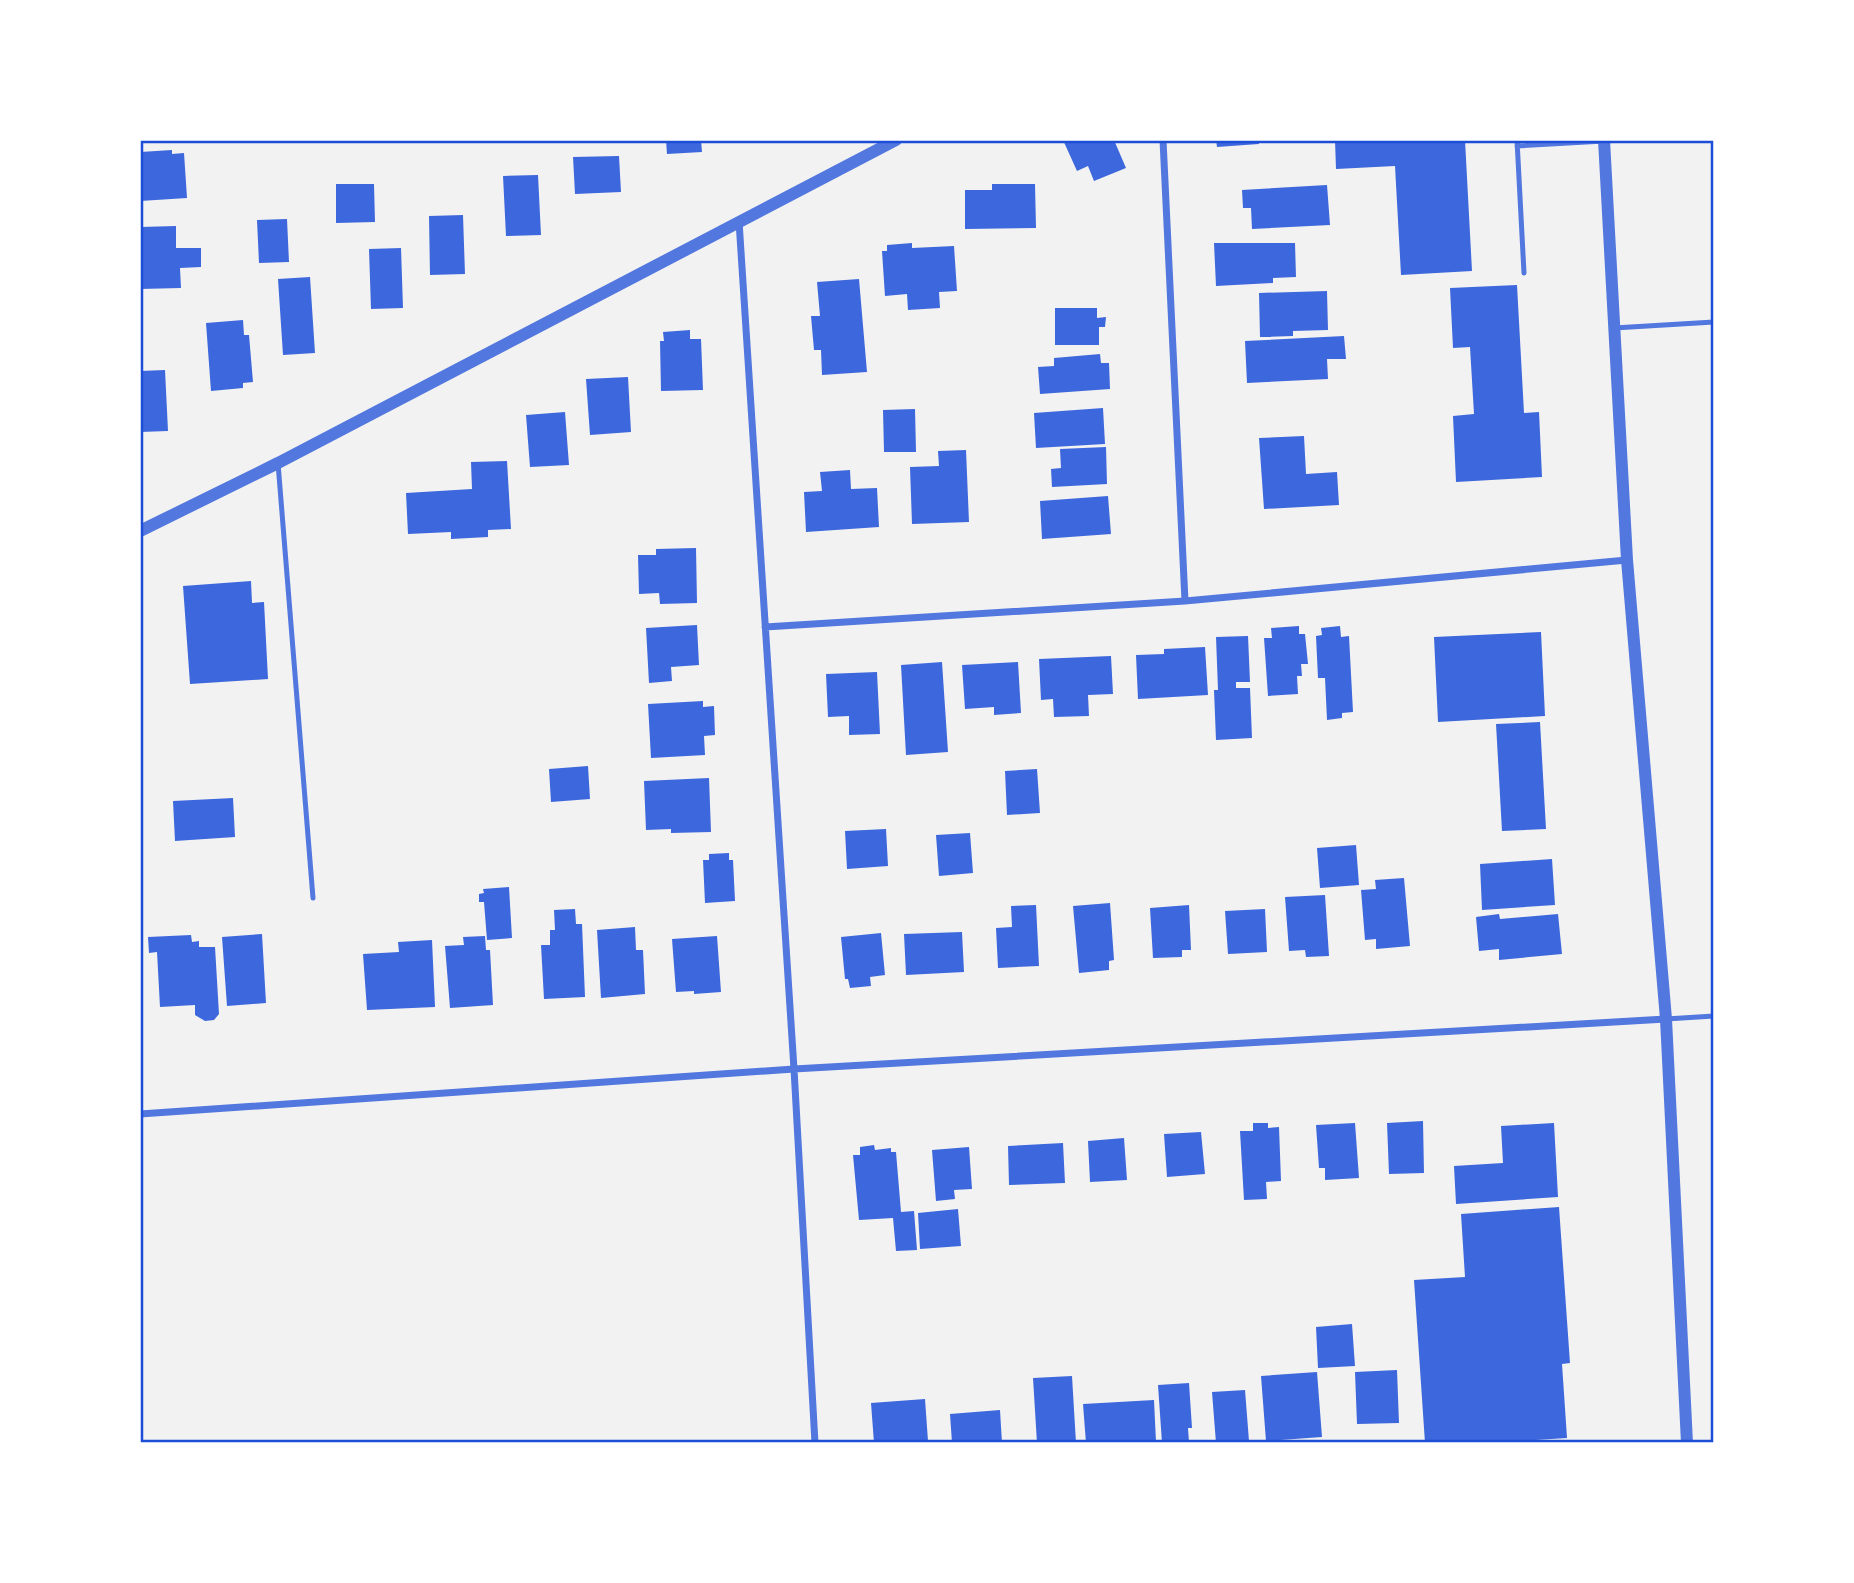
<svg xmlns="http://www.w3.org/2000/svg" width="1854" height="1583" viewBox="0 0 1854 1583" font-family="'Fira Sans Condensed',sans-serif">
	<style>
		.building { fill: #3d67dc }
		.lines { fill: none; stroke-linecap: round; stroke-linejoin: round }
		.service { stroke: #5277de; stroke-width: 5 }
		.minor { stroke: #5277de; stroke-width: 7 }
		.tertiary { stroke: #5277de; stroke-width: 12 }
		.neatline { fill: none; stroke: #1d4ed8; stroke-width: 2.5 }
	</style>
	<rect width="100%" height="100%" fill="#f2f2f2"/>
	<path class="building" d="M666,140H701L702,152L667,154Z
		M1063,140H1114L1126,168L1094,181L1088,166L1077,171Z
		M1216,140H1258L1259,144L1217,147Z
		M1335,140H1465L1472,271L1401,275L1395,166L1336,169Z
		M172,150V154L184,153L187,198L140,201V152Z
		M619,156L621,192L575,194L573,157Z
		M538,175L541,235L506,236L503,176Z
		M336,184H374L375,222L336,223Z
		M992,184H1035L1036,228L965,229V190H992Z
		M1327,185L1330,225L1252,229L1251,208H1243L1242,190Z
		M463,215L465,274L430,275L429,216Z
		M287,219L289,262L259,263L257,220Z
		M176,226V248H201V267L180,268L181,288L140,289V227Z
		M912,243V248L954,246L957,291L939,292L940,308L908,310L907,294L885,296L882,251H887V245Z
		M1214,243H1295L1296,277L1273,278V283L1216,286Z
		M401,248L403,308L371,309L369,249Z
		M310,277L315,353L283,355L278,279Z
		M859,279L867,372L822,375L821,350H814L811,316H820L817,282Z
		M1517,285L1524,413L1539,412L1542,477L1456,482L1453,416L1474,414L1470,347L1453,348L1450,288Z
		M1327,291L1328,330L1293,331V336L1260,337L1259,293Z
		M1055,308H1097V318L1106,317L1105,327H1099V345H1055Z
		M243,320L244,335H249L253,382L243,383V388L211,391L206,323Z
		M690,330V339H701L703,390L661,391L660,341H664L663,332Z
		M1344,336L1346,359H1327L1328,379L1247,383L1245,341Z
		M1100,354L1101,363H1109L1110,389L1040,394L1038,367L1054,366V358Z
		M165,370L168,431L140,432V371Z
		M628,377L631,432L590,435L586,379Z
		M1103,408L1105,444L1036,448L1034,413Z
		M915,409L916,452H884L883,410Z
		M565,412L569,465L530,467L526,415Z
		M1304,436L1306,474L1337,472L1339,505L1264,509L1259,438Z
		M1106,447L1107,484L1052,487L1051,469L1061,468L1060,449Z
		M966,450L969,522L912,524L910,467L939,466L938,451Z
		M507,461L511,529L488,530V537L451,539V532L408,534L406,493L472,489L471,462Z
		M850,470L851,489L877,488L879,527L806,532L804,492L822,491L820,472Z
		M1108,496L1111,534L1042,539L1040,501Z
		M696,548L697,603L660,604L659,593L639,594L638,555H656V549Z
		M251,581L252,603L264,602L268,679L190,684L183,586Z
		M697,625L699,665L671,667L672,681L649,683L646,628Z
		M1299,626V634H1305L1308,664H1301L1302,676H1297L1298,694L1268,696L1264,638H1272L1271,628Z
		M1340,626L1341,637L1349,636L1353,712L1342,713V718L1327,720L1325,678H1318L1316,636L1322,635L1321,628Z
		M1541,632L1545,716L1438,722L1434,637Z
		M1248,636L1250,682H1236V688H1250L1252,738L1216,740L1214,690H1218L1216,637Z
		M1205,647L1208,695L1138,699L1136,655L1164,654V649Z
		M1111,656L1113,694L1088,695L1089,716L1054,717L1053,699L1041,700L1039,659Z
		M942,662L948,752L906,755L901,665Z
		M1018,662L1021,713L994,715V707L965,709L962,665Z
		M877,672L880,734L849,735V716L828,717L826,674Z
		M703,701V707L714,706L715,735L704,736L705,755L651,758L648,704Z
		M1540,722L1546,829L1502,831L1496,724Z
		M588,766L590,799L551,802L549,769Z
		M1037,769L1040,813L1007,815L1005,771Z
		M709,778L711,832L671,833V829L646,830L644,781Z
		M233,798L235,837L175,841L173,801Z
		M886,829L888,866L847,869L845,831Z
		M970,833L973,873L939,876L936,835Z
		M1356,845L1359,885L1320,888L1317,848Z
		M729,853V860H733L735,901L705,903L703,860H709V854Z
		M1552,859L1555,905L1482,910L1480,864Z
		M1404,878L1410,946L1376,949V939L1365,940L1361,890L1376,889L1375,880Z
		M509,887L512,938L487,940L484,902H479V894L484,893L483,889Z
		M1325,895L1329,956L1306,957L1305,950L1289,951L1285,897Z
		M1110,903L1114,960L1109,961V970L1079,973L1073,906Z
		M1036,905L1039,966L998,968L996,928L1012,927L1011,906Z
		M1189,905L1191,950H1182V957L1153,958L1150,908Z
		M575,909L576,924H582L585,997L544,999L541,945H550V930H555L554,910Z
		M1265,909L1267,952L1228,954L1225,911Z
		M1499,914L1500,919L1558,914L1562,954L1499,960V949L1479,951L1476,917Z
		M635,927L636,950H643L645,994L601,998L597,930Z
		M962,932L964,972L906,975L904,934Z
		M881,933L885,975L870,977L871,986L850,988L848,979H845L841,937Z
		M262,934L266,1003L227,1006L222,937Z
		M191,935L192,942L199,941V947H215L219,1014L214,1020L205,1021L195,1015V1005L160,1007L157,952L149,953L148,937Z
		M485,936L486,950H490L493,1005L450,1008L445,946L464,945L463,937Z
		M717,936L721,992L694,994V991L676,992L672,939Z
		M432,940L435,1007L367,1010L363,954L399,952L398,942Z
		M1423,1121L1424,1173L1389,1174L1387,1123Z
		M1253,1123H1268V1128L1279,1127L1281,1181L1266,1182L1267,1199L1244,1200L1240,1131H1253Z
		M1355,1123L1359,1178L1325,1180V1168H1319L1316,1125Z
		M1554,1123L1558,1197L1456,1204L1454,1166L1503,1163L1501,1126Z
		M1201,1132L1205,1174L1167,1177L1164,1134Z
		M1124,1138L1127,1180L1090,1182L1088,1141Z
		M1063,1143L1065,1183L1009,1185L1008,1146Z
		M874,1145L875,1150L891,1148V1152H896L901,1212L914,1211L917,1250L896,1251L893,1218L859,1220L853,1155H860V1147Z
		M969,1147L972,1189L954,1190L955,1199L936,1201L932,1150Z
		M1559,1207L1570,1363L1562,1364L1567,1438L1486,1443H1425L1414,1280L1465,1277L1461,1214Z
		M958,1209L961,1246L920,1249L918,1213Z
		M1352,1324L1355,1366L1318,1368L1316,1327Z
		M1397,1370L1399,1423L1357,1424L1355,1372Z
		M1317,1372L1322,1437L1266,1441L1261,1376Z
		M1072,1376L1076,1443H1037L1033,1378Z
		M1189,1383L1192,1428H1188L1189,1442L1162,1443L1158,1385Z
		M1245,1390L1249,1441L1216,1443L1212,1392Z
		M925,1399L928,1441L874,1443L871,1403Z
		M1154,1400L1156,1442L1086,1443L1083,1404Z
		M1000,1410L1002,1443H952L950,1414Z"/>
	<g class="lines">
		<path class="service" d="M1517,140L1524,273
			M1517,146L1622,140
			M1614,328L1714,322
			M278,463L313,898
			M1666,1019L1714,1016"/>
		<path class="minor" d="M1163,140L1185,601
			M739,221L794,1069L815,1443
			M765,627L1185,601L1627,560
			M140,1114L794,1069L1666,1019"/>
		<path class="tertiary" d="M1604,140L1627,560L1666,1019L1687,1443
			M140,531L278,463L896,140"/>
	</g>
	<rect width="1854" height="1583" fill="none" stroke="#ffffff" stroke-width="284"/>
	<rect x="142" y="142" width="1570" height="1299" class="neatline"/>
</svg>
